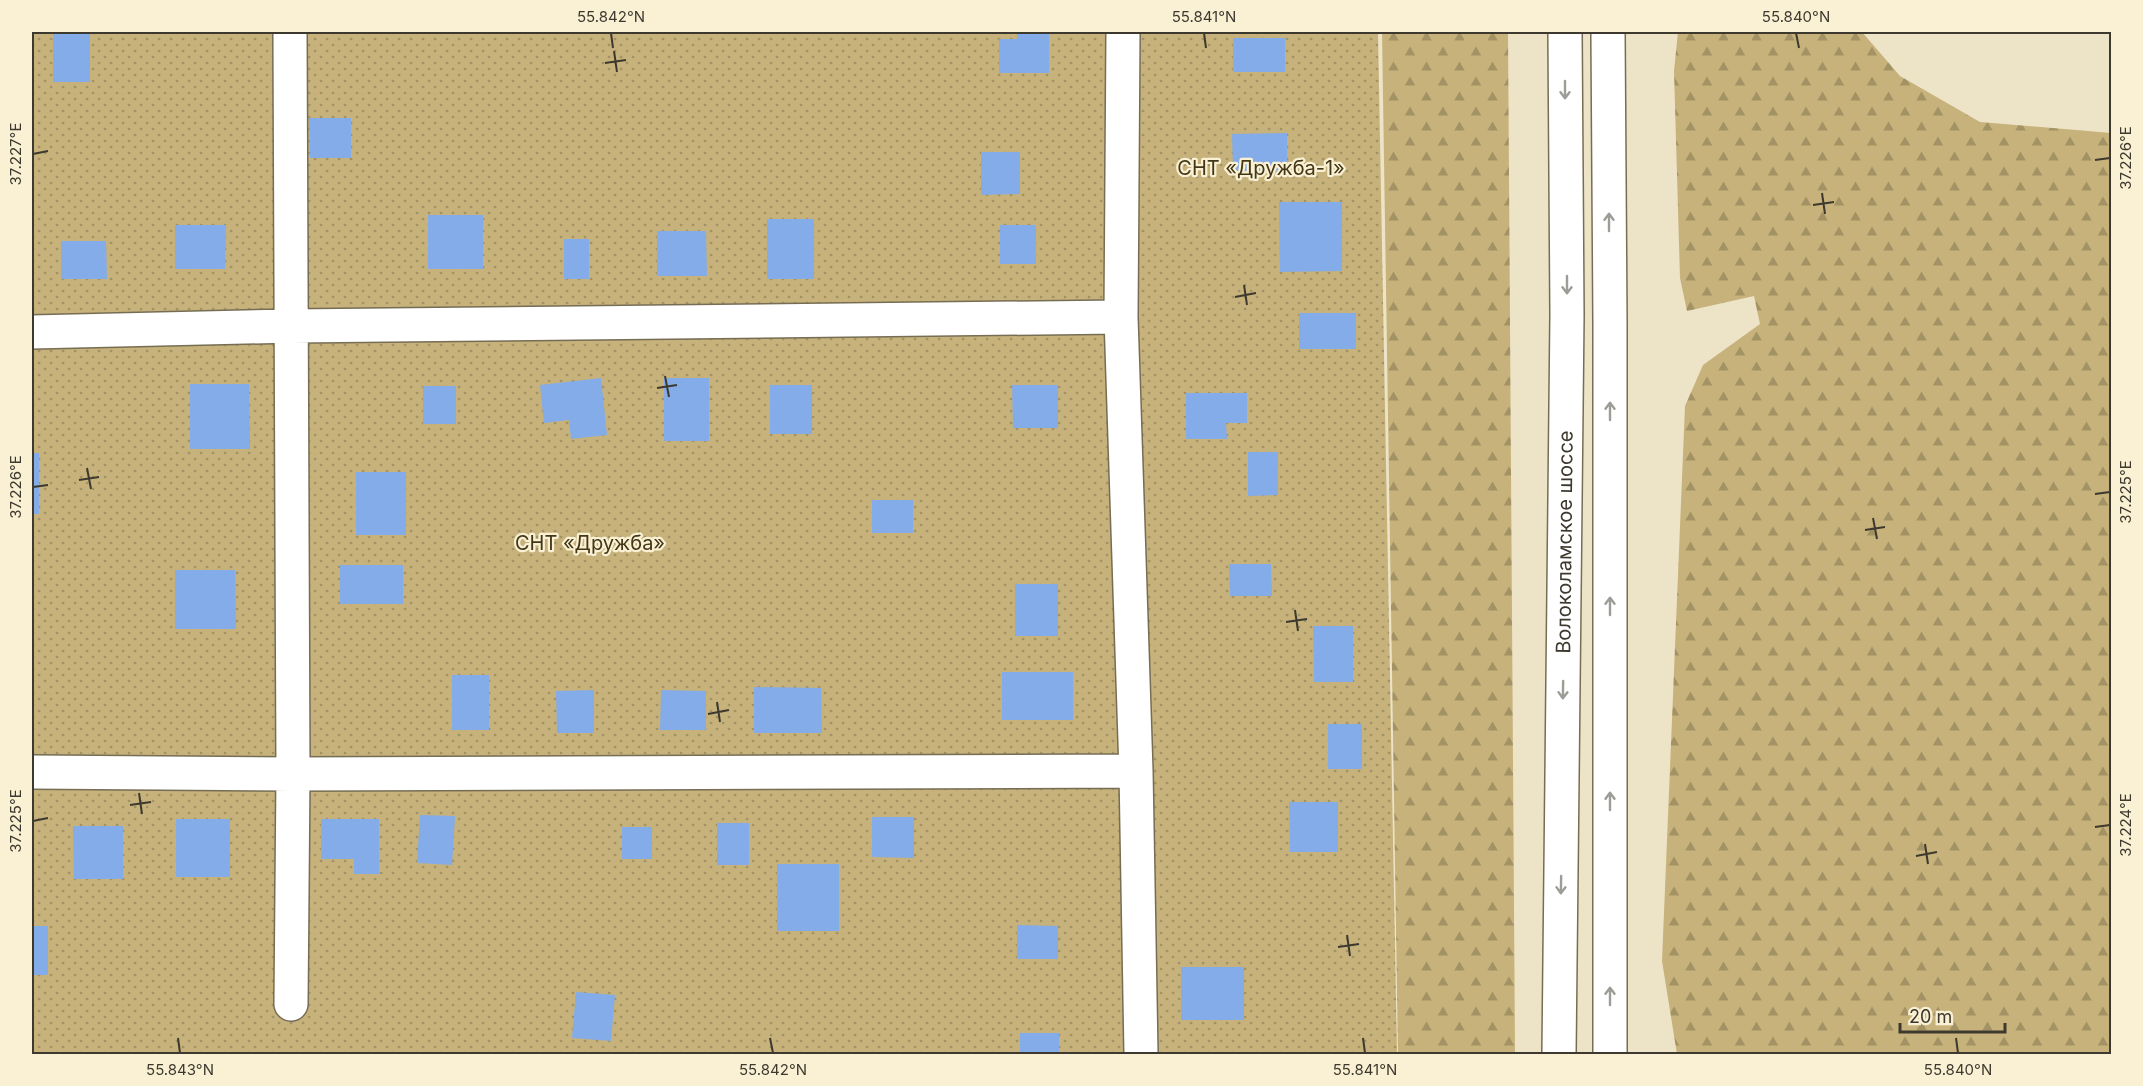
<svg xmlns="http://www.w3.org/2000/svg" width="2143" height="1086" viewBox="0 0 2143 1086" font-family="Inter,sans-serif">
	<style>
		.grass { fill: url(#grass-dots) }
		.forest { fill: url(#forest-firs) }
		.building { fill: #84ace8 }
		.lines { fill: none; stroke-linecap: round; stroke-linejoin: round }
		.minor-casing { stroke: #766d54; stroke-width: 36 }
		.major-casing { stroke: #766d54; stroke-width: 36 }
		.minor { stroke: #fff; stroke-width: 33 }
		.major { stroke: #fff; stroke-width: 33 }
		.oneway { stroke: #9e9c96 }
		.ticks { fill: none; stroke: #3d392e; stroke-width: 2 }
		.labels { text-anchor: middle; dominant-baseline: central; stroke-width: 4.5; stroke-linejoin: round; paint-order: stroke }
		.park-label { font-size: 20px; fill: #423716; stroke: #faf0d4 }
		.street-label { font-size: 20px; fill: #3d392e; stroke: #faf0d4 }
		.neatline { fill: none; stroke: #3d392e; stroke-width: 2 }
		.ticks-label { font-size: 15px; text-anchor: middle; fill: #3d392e }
	</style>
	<defs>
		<pattern id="grass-dots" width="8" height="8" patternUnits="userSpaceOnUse" patternTransform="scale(1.5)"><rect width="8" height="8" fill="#c6b27a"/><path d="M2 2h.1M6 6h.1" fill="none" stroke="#a29264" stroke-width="1.8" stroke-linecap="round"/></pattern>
		<pattern id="forest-firs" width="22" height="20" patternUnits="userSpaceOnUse" patternTransform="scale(1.5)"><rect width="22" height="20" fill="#c6b27a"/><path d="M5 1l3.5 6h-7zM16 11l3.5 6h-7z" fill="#a29264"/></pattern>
	</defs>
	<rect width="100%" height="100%" fill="#ede3c7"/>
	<path class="grass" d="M32,32H1378L1397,1054H32Z"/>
	<path class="forest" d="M1382,32H1508L1515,1054H1398Z
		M1678,32H1862L1900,76L1980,122L2111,133V1054H1677L1662,961L1685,406L1703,365L1760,324L1754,296L1687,311L1680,278L1674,71Z"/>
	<path class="building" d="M1017,32H1049V73H999V39H1017Z
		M53,33H90V82H53Z
		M1233,38H1285V72H1233Z
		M309,118H351V158H310Z
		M1287,133V171L1233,172L1232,134Z
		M981,152H1020V194L981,195Z
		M1279,202H1342V271L1280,272Z
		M428,215H483V269H428Z
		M767,219H814V279H767Z
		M175,225H226L225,269H175Z
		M1000,225H1036V264H1000Z
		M657,231H706L707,276H657Z
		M564,239H589V279H564Z
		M61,241H106L107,279H61Z
		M1299,313H1356V349H1299Z
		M601,378L607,435L571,439L569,420L544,423L540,385Z
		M664,378H709V441H664Z
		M190,384H249L250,449H190Z
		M770,385H812V434H770Z
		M1012,385H1058V428H1013Z
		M423,386H456V424H423Z
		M1186,393H1247V423H1226L1227,439H1186Z
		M1248,452H1278V495L1248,496Z
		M32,453H39V514H32Z
		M356,472H406V535H356Z
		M872,500H913V533H872Z
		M1229,564H1271L1272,596H1230Z
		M340,565H403V604H340Z
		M175,570H235L236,629H175Z
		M1015,584H1058V636H1015Z
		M1313,626H1353V682H1314Z
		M1002,672H1073V720H1002Z
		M452,675H489V730H452Z
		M754,687L821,688L822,733H754Z
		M594,690V733H557L556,691Z
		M661,690L706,691V730H660Z
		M1328,724H1362V769H1328Z
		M1289,802H1338V852H1290Z
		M420,815L455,816L452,865L417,863Z
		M872,817H914V858L872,857Z
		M176,819H230V877H176Z
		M321,819H379V874H354V859H321Z
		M717,823H749V865H717Z
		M73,826H123V879H74Z
		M622,827H652V859H622Z
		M777,864H839V931H777Z
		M1017,925L1058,926V959H1017Z
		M32,926H48V975H32Z
		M1181,967H1244V1020H1181Z
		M576,992L615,995L611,1041L572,1038Z
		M1020,1033H1059V1054H1020Z"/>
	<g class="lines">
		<g class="minor-casing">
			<path id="minor" d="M290,32L293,774L291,1004
				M1123,32L1121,317L1136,771L1141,1054
				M32,332L292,326L1121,317
				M32,772L293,774L1136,771"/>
		</g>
		<g class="major-casing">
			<g id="major">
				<path d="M1608,32L1610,323V1054"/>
				<path id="s1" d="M1559,1054L1567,315L1565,32"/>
			</g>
		</g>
		<use href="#minor" class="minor"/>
		<use href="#major" class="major"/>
	</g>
	<defs><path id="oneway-shaft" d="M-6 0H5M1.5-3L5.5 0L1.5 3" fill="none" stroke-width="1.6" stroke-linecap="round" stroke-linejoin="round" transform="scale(1.5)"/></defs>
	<g class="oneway">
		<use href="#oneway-shaft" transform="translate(1565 90) rotate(90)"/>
		<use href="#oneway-shaft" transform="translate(1609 222) rotate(-90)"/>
		<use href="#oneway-shaft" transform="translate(1567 285) rotate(90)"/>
		<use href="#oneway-shaft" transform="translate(1610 411) rotate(-90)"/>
		<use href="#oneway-shaft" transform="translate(1610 606) rotate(-90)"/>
		<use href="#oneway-shaft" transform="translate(1563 690) rotate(91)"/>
		<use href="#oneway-shaft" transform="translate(1610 801) rotate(-90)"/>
		<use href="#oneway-shaft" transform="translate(1561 885) rotate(91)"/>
		<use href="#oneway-shaft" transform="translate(1610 996) rotate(-90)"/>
	</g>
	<path class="ticks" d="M611,33L613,48M1204,33L1206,48M1796,33L1799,48M614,51L617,72M605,63L626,60M33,154L48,151M2095,160L2110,158M1822,193L1825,214M1813,205L1834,202M1244,285L1247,305M1235,297L1256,293M665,376L669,397M657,388L677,385M87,468L91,489M79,480L99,477M33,487L48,485M2095,494L2110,492M1873,518L1877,539M1865,530L1885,527M1295,610L1298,631M1286,622L1307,619M717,702L720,722M708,714L729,710M139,793L142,814M130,805L151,802M33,821L48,818M2095,827L2110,825M1925,844L1928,864M1916,856L1937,852M1347,935L1350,956M1338,947L1359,944M178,1038L180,1053M770,1038L773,1053M1363,1038L1365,1053M1956,1038L1958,1053"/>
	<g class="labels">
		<g class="park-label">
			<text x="1261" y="168">СНТ «Дружба-1»</text>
			<text x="590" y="543">СНТ «Дружба»</text>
		</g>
		<g class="street-label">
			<text stroke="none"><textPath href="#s1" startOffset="512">Волоколамское шоссе</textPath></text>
		</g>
	</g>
	<rect width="2143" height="1086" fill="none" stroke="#faf0d4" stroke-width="66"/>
	<path d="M1900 1023v9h105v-9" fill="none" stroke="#3d392e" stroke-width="3"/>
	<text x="1909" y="1023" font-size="18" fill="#3d392e" stroke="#faf0d4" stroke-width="4.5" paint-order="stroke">20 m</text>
	<rect x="33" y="33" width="2077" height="1020" class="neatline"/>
	<g class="ticks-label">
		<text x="611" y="22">55.842°N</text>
		<text x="1204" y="22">55.841°N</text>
		<text x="1796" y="22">55.840°N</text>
		<text transform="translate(16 154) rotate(-90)" y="5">37.227°E</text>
		<text transform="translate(2126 158) rotate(-90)" y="5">37.226°E</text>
		<text transform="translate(16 487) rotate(-90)" y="5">37.226°E</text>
		<text transform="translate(2126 492) rotate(-90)" y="5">37.225°E</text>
		<text transform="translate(16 821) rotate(-90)" y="5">37.225°E</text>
		<text transform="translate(2126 825) rotate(-90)" y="5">37.224°E</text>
		<text x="180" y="1075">55.843°N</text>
		<text x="773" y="1075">55.842°N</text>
		<text x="1365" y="1075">55.841°N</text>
		<text x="1958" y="1075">55.840°N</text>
	</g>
</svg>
